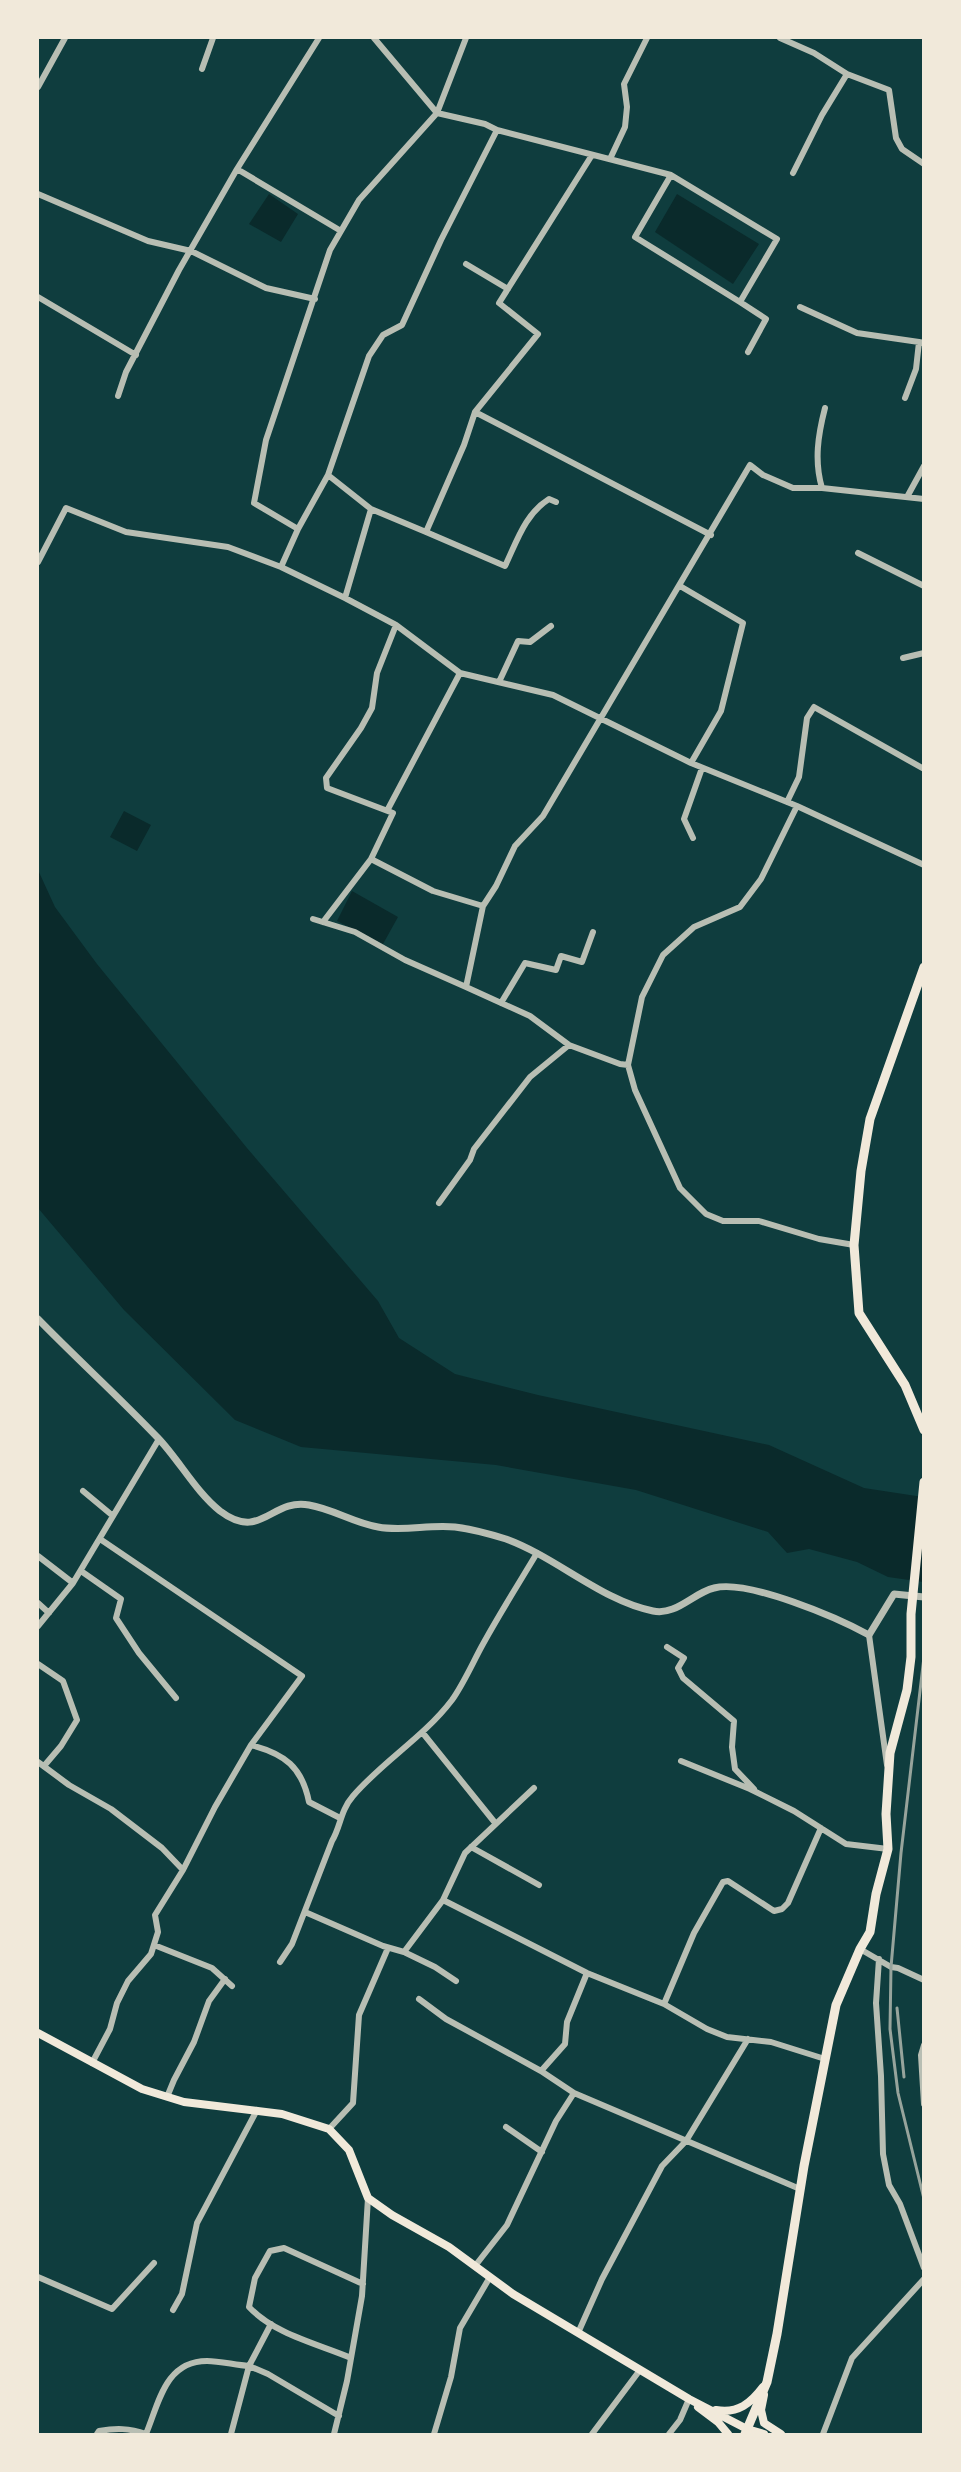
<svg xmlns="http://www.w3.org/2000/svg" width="961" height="2472" viewBox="0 0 961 2472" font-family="'Fira Sans',sans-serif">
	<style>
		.water { fill: #0a2a2b }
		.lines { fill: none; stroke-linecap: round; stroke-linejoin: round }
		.minor { stroke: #b8beb3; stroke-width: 6 }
		.tertiary { stroke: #b8beb3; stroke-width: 7 }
		.secondary { stroke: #f1e9da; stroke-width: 8 }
		.primary { stroke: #f1e9da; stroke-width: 9 }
		.rail { stroke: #97a49c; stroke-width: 3 }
	</style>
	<rect width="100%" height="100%" fill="#0f3d3e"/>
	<path class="water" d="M269,194L298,214L281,242L249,224Z
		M677,194L759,244L733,284L655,232Z
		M124,811L151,825L137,851L110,837Z
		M38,870L55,907L97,964L247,1148L378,1301L399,1338L455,1374L538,1395L769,1445L864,1488L923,1497V1582L888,1577L857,1562L809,1549L787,1553L768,1532L636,1490L496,1465L301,1447L235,1420L124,1310L38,1208Z
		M352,891L398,917L383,944L337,921Z"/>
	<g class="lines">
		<path class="minor" d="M374,38L437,113L485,124L497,130
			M466,38L437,113L359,200L330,250L266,440L254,503L298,529L281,567L345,598L396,625L460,673L553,695L691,763L797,806L924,865
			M780,38L814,53L847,74L822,115L793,173
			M202,69L213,38
			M847,74L889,90L896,138L902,149L924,164
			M38,87L65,38
			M610,159L625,127L627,107L624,84L647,38
			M237,169L319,38
			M671,175L635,237L740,302
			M38,194L148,241L191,251L266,288L315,299
			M466,264L508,289
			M38,297L136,355
			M800,307L857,333L919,342
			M118,396L126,372L179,270L237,169L341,231
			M905,398L916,369L919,342L924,343
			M825,408C818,435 814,461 822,488L924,499
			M475,412L711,535
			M328,475L371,509
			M907,497L924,466
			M298,529L328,475L369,356L383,335L402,325L441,240L497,130L671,175L777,239L740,302L766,319L748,352
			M426,532L505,566C517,541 525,514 549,499L556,502
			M858,553L924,586
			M38,562L66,508L126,532L228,547L281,567
			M680,586L743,623L721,711L691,763
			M345,598L371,509L426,532L464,445L475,412L538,334L499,303L592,155
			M396,625L377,673L372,708L361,728L326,778L327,788L393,813L371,859L433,891L483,906L466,987L530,1016L569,1045L620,1064L628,1065L635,1090L680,1188L706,1214L723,1221H759L819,1239L854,1245
			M903,658L924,653
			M499,682L518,641L530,642L551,626
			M787,802L799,777L807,718L814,707L924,769
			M388,809L460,673
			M693,838L684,819L702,768
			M483,906L496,886L515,846L543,816L750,465L763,475L793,488H822
			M313,919L355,932L405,960L466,987
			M323,922L371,859
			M501,1003L525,963L556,970L561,956L582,962L593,932
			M628,1065L642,997L663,955L694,927L740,907L761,879L797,806
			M439,1203L470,1160L474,1149L530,1077L569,1045
			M83,1491L113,1516
			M100,1539L302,1676L251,1745
			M38,1556L73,1583
			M81,1571L121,1599L116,1618L139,1653L176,1698
			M38,1603L49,1613
			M38,1626L73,1583L159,1439
			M869,1635L887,1765
			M667,1647L684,1658L678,1668L683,1678L734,1721L732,1747L735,1769L754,1789
			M38,1664L63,1681L77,1720L61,1746L44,1766
			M422,1732L496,1824
			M681,1761L750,1789L794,1811L846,1844L888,1849
			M38,1762L69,1785L111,1809L162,1848L183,1870L155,1915L158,1932L151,1954L128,1981L117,2003L110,2029L92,2063
			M471,1847L539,1885
			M183,1870L215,1807L251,1745C285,1754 302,1767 309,1802L340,1818
			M443,1900L587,1973L664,2004L707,2029L727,2037L771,2042L825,2059
			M305,1912L383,1946L404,1952L435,1967L456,1981
			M154,1945L212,1968L232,1986
			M860,1949L891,1967L898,1968L924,1980
			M404,1952L443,1900L465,1853L534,1788
			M879,1959L876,2003L881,2076L883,2154L889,2185L900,2204L924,2268
			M280,1962L292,1944L332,1841C341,1826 340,1811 353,1796C383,1761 424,1737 452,1700C464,1683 473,1662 483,1644C500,1613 519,1583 537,1553
			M419,1999L446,2019L541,2071L565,2044L567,2022L587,1973
			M664,2004L694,1933L723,1882L728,1881L774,1911L782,1909L788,1903L821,1828
			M924,2045L921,2055L924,2104
			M541,2071L574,2093L800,2189
			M167,2097L174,2080L194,2042L209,2001L225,1979
			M506,2127L542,2152
			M329,2129L353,2103L359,2015L388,1948
			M475,2266L507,2225L556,2121L574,2093
			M38,2277L112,2309L154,2263
			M173,2310L182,2294L197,2223L257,2110
			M578,2333L602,2279L662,2166L686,2141L748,2039
			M351,2358C318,2344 274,2334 249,2307L255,2278L270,2251L284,2248L363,2284
			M97,2434L99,2431C116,2428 129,2428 146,2434
			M146,2434C159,2403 165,2361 207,2361C220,2361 235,2365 249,2366L271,2324
			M231,2434L249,2366L268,2374L339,2416
			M334,2434L347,2381L362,2296L368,2198
			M434,2434L451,2377L460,2328L490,2277
			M592,2434L640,2370
			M669,2434L680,2420L689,2399
			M823,2434L852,2358L924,2279"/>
		<path class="tertiary" d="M38,1319C77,1359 119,1397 158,1438C179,1460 196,1492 220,1511C261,1542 271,1498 309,1505C333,1509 354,1523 378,1527C404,1532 429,1524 455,1527C471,1529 490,1534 506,1539C556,1557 602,1601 653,1611C676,1616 693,1593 714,1588C748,1579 838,1618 869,1635L894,1594L924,1597"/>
		<path class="secondary" d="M38,2033L142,2089L184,2102L282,2114L329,2129L349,2150L368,2198L392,2215L449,2247L513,2294L689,2399L747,2429L764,2434
			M764,2395L761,2410L764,2423L781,2434
			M698,2407L718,2422L728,2434
			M716,2410C738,2414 751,2403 763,2387"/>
		<path class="primary" d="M924,967L870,1119L861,1171L854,1245L859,1313L905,1385L924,1430
			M745,2434L767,2382L777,2334L804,2166L836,2005L860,1949L870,1932L876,1894L888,1849L886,1814L890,1753L907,1690L911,1657V1614L924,1482"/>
		<path class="rail" d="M924,1657L901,1853L891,1967L890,2029L898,2093L924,2199
			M897,2008L904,2077"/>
	</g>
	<rect width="961" height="2472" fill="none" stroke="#f1e9da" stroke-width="78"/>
</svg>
